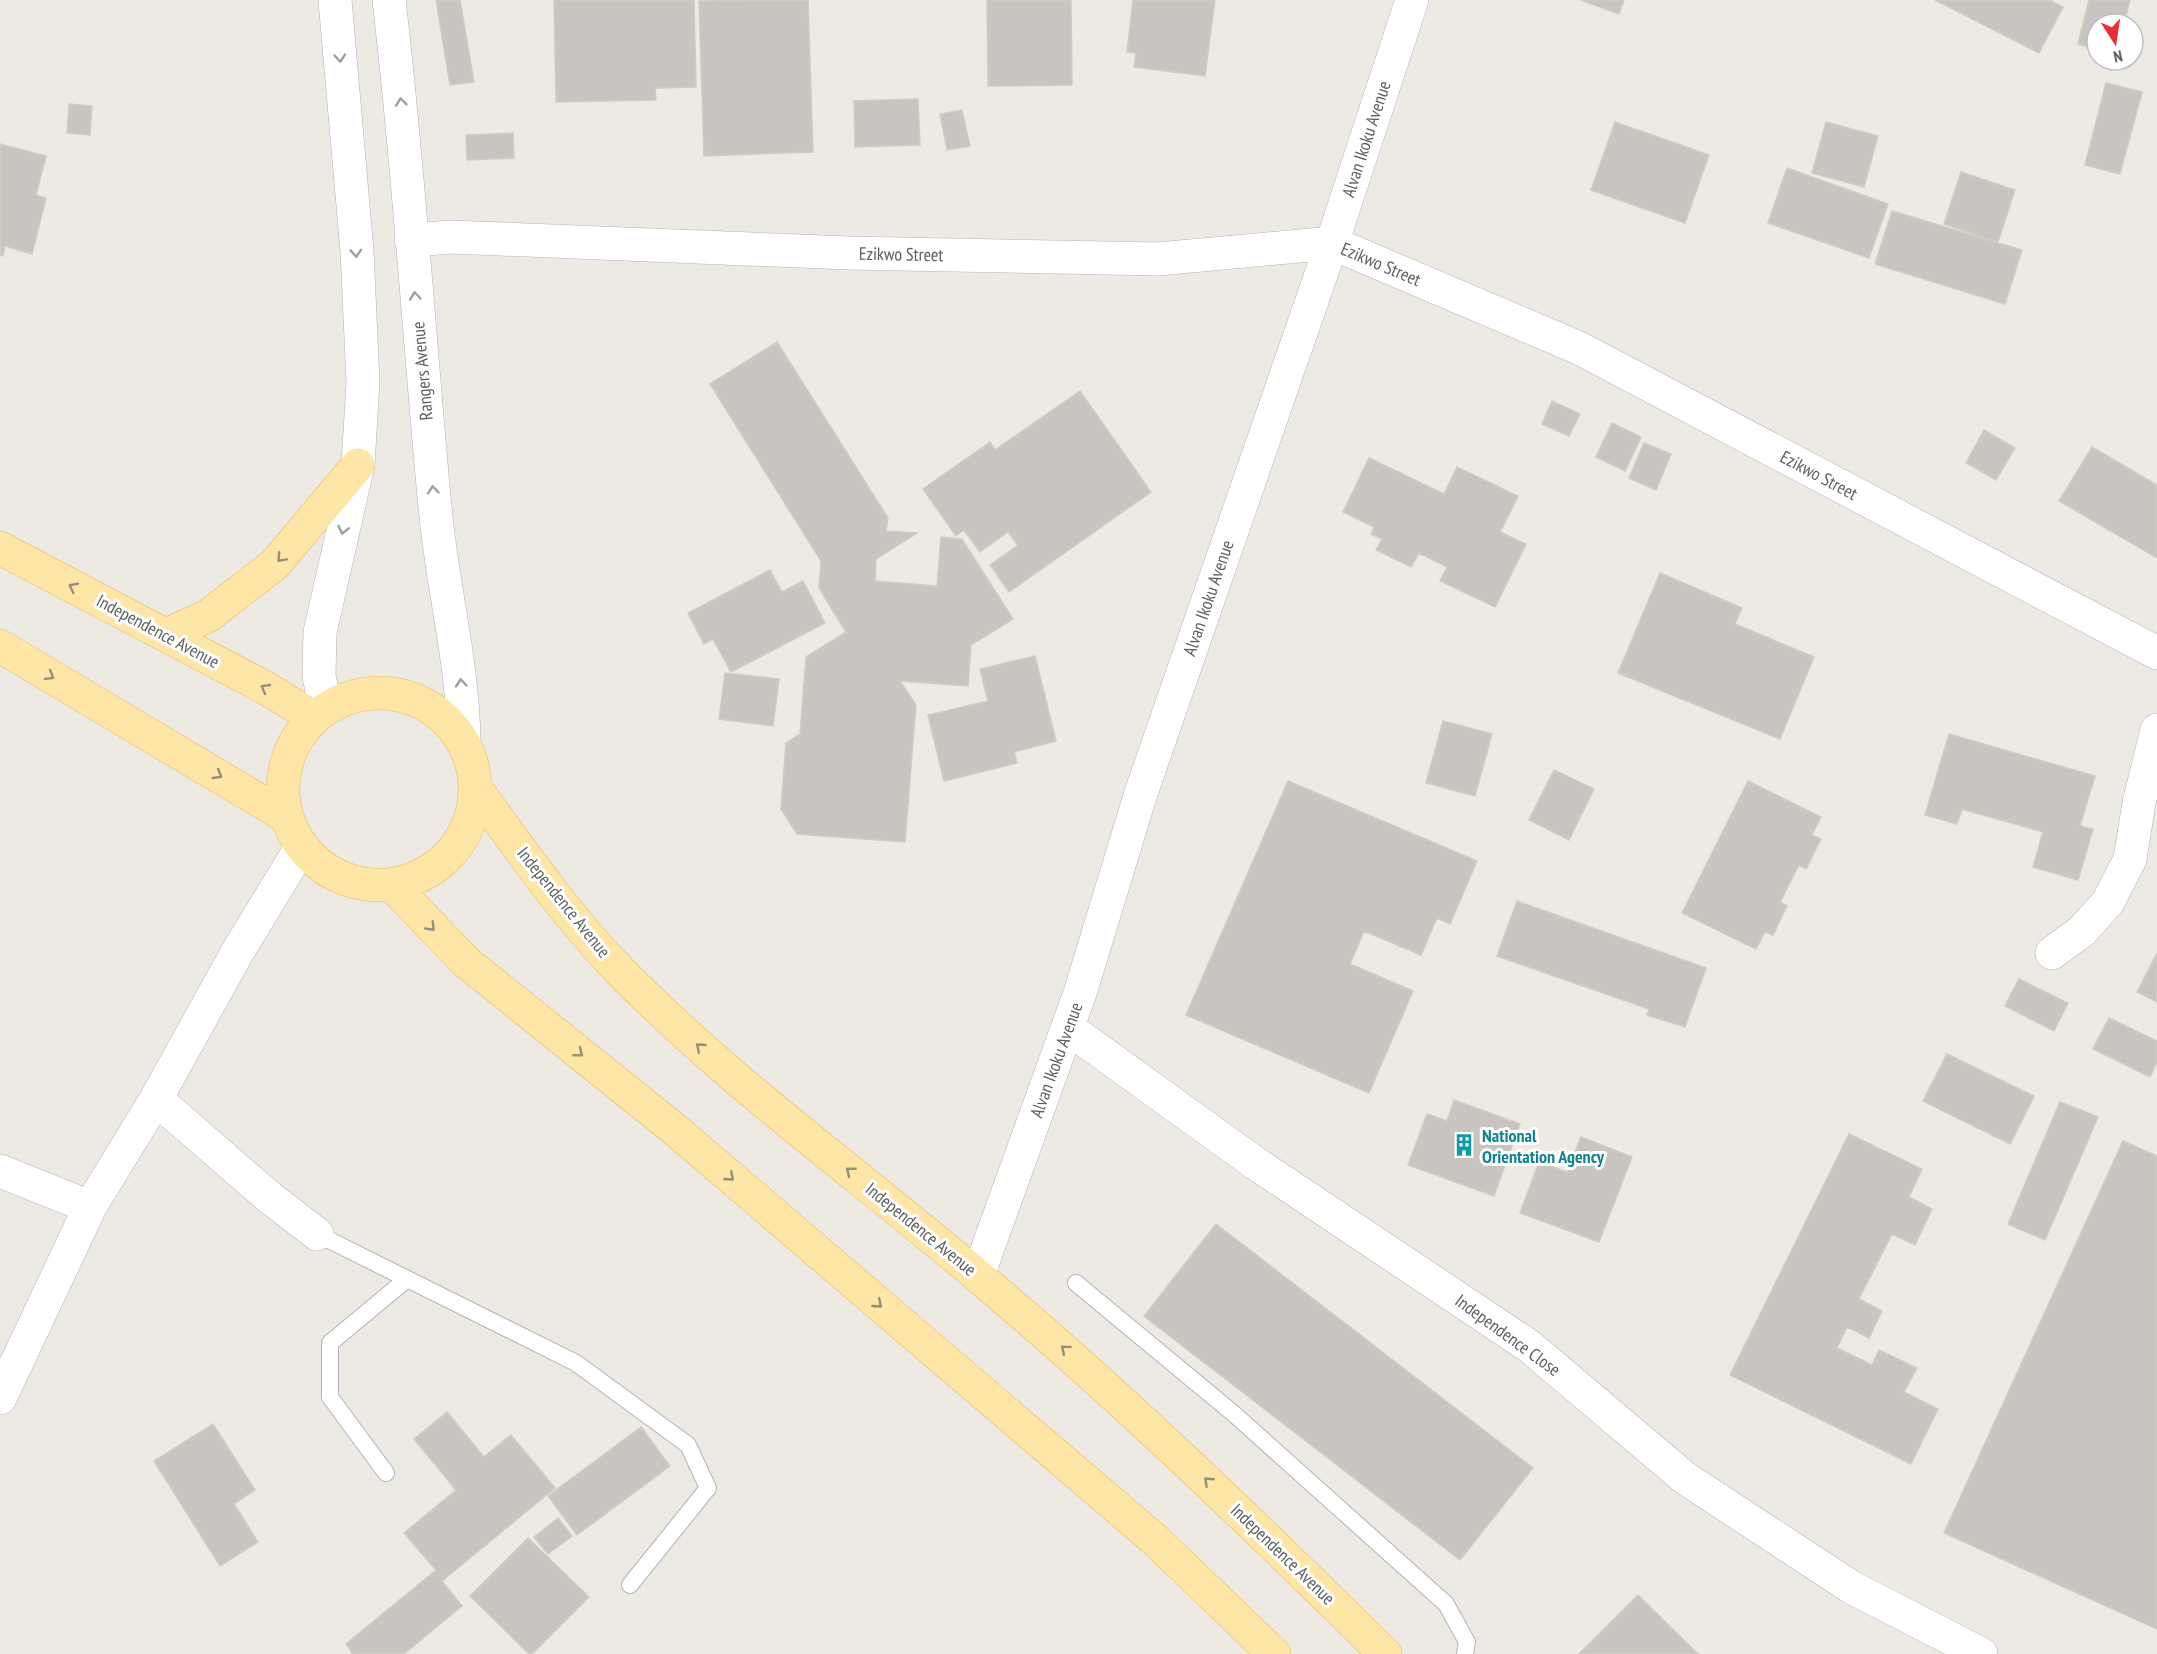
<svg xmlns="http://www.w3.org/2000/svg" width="2157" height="1654" viewBox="0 0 2157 1654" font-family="'PT Sans Narrow',sans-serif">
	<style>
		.building { fill: #c8c5c0; stroke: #d2cbc1; stroke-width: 1.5 }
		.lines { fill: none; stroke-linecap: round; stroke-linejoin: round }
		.service-casing { stroke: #b0b4b8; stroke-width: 18 }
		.minor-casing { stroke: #b0b4b8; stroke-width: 34 }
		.secondary-casing { stroke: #afb4b8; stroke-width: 34 }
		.primary-casing { stroke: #efb55a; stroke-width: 34 }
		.service { stroke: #fff; stroke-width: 16 }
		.minor { stroke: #fff; stroke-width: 33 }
		.secondary { stroke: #fff; stroke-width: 33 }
		.primary { stroke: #fee6a7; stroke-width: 33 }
		.oneway { stroke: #9da0a1 }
		.oneway2 { stroke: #948f7b }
		.labels { text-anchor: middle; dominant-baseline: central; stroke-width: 6; stroke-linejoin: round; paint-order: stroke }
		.street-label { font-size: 18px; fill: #5b6063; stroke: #fff }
		.culture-label { font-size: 18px; font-weight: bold; fill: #0d838f; stroke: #fff; text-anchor: start }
	</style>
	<rect width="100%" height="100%" fill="#edeae3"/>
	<path class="building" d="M436,0H460L474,82L450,85Z
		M554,0H694L696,87L655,88L656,100L556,102Z
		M808,0L813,152L704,156L699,1Z
		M987,0H1071L1072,85L988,86Z
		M1133,0H1215L1205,76L1134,67L1136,53L1127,52Z
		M1581,0H1624L1619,14Z
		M1935,0H2050L2063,7L2039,53Z
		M2089,0H2130L2124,24H2097V49L2078,44Z
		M2106,83L2142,92L2120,174L2085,165Z
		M918,99L920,145L855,147L854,101Z
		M69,104L92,106L90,135L67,133Z
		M962,110L970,146L947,150L940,114Z
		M1615,122L1709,155L1685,223L1591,190Z
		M1826,122L1878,136L1864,187L1812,173Z
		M513,133L514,158L467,160L466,135Z
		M0,144L46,156L36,195L46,198L32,254L5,246L3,256L0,255Z
		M1787,168L1888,204L1869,258L1768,223Z
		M1961,172L2015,190L1998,242L1944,224Z
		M1892,211L2022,250L2005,304L1875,264Z
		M777,342L888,518L886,531L917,533L876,559L875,581L937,586L941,537L962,539L1013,619L971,645L968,686L900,681L916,705L905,842L797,834L781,809L786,743L800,734L806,657L846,632L819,588L821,561L710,384Z
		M1080,391L1151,492L1009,592L990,565L1018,545L1008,532L980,552L964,530L956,536L923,489L990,442L995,450Z
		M1552,401L1580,414L1569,436L1542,424Z
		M1612,423L1641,437L1625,471L1596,457Z
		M1984,430L2015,448L1996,480L1966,463Z
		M1644,443L1671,454L1656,490L1629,478Z
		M2092,447L2157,485V558L2059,501Z
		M1369,458L1444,494L1457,467L1518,496L1500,532L1526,544L1495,607L1440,581L1447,567L1419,553L1411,567L1376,550L1382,539L1371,534L1374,527L1343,512Z
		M770,570L782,592L803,581L825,623L731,672L713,639L704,644L688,613Z
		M1660,573L1742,608L1735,624L1814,657L1780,739L1618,673Z
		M1035,656L1056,741L1014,752L1017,763L944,781L928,715L988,701L980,669Z
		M725,673L779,679L773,726L719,719Z
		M1443,721L1492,734L1475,796L1426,783Z
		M1949,734L2095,776L2080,826L2093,829L2078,880L2033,867L2043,832L1962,809L1957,824L1925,815Z
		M1554,770L1594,789L1569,840L1529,820Z
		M1288,781L1477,861L1450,924L1437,918L1421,955L1364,931L1350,964L1413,991L1369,1093L1186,1015Z
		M1748,781L1821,817L1812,835L1821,839L1806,869L1799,865L1780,902L1787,906L1773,935L1765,932L1756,949L1682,913Z
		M1517,901L1706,968L1685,1027L1647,1015L1649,1009L1497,956Z
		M2157,953V1002L2137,992Z
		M2019,979L2068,1003L2054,1031L2005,1006Z
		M2109,1018L2157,1041V1062L2150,1077L2093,1049Z
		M1947,1054L2034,1096L2010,1144L1923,1101Z
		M1454,1100L1520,1124L1494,1196L1408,1165L1427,1114L1447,1121Z
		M2060,1102L2098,1117L2045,1240L2008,1224Z
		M1849,1134L1922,1169L1909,1197L1932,1209L1915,1245L1892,1234L1859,1299L1882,1311L1869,1338L1847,1327L1837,1348L1872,1365L1879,1350L1917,1368L1904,1392L1938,1409L1911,1464L1730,1375Z
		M1581,1137L1632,1157L1599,1242L1520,1213L1539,1162L1567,1172Z
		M2123,1141L2157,1156V1629L1944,1533Z
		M1216,1224L1533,1468L1460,1560L1144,1316Z
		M447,1412L484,1457L511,1435L555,1488L442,1581L462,1606L404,1654H353L346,1644L436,1570L404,1533L456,1490L414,1439Z
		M213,1424L255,1490L234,1504L258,1542L220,1566L154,1461Z
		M641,1427L670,1466L577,1535L548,1496Z
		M558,1518L572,1536L548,1554L534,1537Z
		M528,1538L589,1597L532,1654H529L470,1596Z
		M1638,1595L1698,1654H1579Z"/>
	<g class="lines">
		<g class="service-casing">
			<path id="service" d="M317,1234L576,1363L688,1445L708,1488L630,1585
				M1076,1283L1234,1414L1446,1604L1467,1642L1465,1654
				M386,1473L330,1397V1343L407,1279"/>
		</g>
		<g class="minor-casing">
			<path id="minor" d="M411,240L451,237L848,253L1158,259L1332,243L1579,348L2157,653
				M2052,953L2082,931L2108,902L2130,859L2139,803L2157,730
				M1068,1028L1255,1163L1529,1346L1685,1478L1851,1587L1981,1654
				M156,1099L269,1197L317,1234
				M0,1171L90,1207
				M978,1275L1080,993L1141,793L1332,243L1412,0
				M0,1398L90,1207L156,1099L238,951L302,846"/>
		</g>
		<g class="secondary-casing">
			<path id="secondary" d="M389,0C409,169 419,338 435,507C442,586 463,662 464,742
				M326,709L319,676L320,632L358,465L363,382L357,251L335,0"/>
		</g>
		<g class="primary-casing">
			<path id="primary" d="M0,548L264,687L315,718
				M166,635L208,616L275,564L358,465
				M0,646L287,817
				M283 789a96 96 0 1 1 192 0a96 96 0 1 1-192 0Z
				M476,789C522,852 567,917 621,972C735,1088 869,1182 992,1288C1129,1404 1257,1528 1385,1654
				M391,884L466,962L673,1128L1154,1539L1274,1654"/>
		</g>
		<use href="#service" class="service"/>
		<use href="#minor" class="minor"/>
		<use href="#secondary" class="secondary"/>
		<use href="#primary" class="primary"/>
	</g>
	<defs><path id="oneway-chevron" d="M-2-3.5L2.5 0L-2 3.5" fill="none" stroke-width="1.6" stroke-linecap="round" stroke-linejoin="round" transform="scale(1.5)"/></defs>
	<g class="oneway">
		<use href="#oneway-chevron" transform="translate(340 58) rotate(85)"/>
		<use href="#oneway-chevron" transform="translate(401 102) rotate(-97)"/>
		<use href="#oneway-chevron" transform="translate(356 253) rotate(86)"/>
		<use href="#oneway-chevron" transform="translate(415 296) rotate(-95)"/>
		<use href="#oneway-chevron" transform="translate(433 490) rotate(-95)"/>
		<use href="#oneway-chevron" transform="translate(343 530) rotate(103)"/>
		<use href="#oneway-chevron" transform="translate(461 683) rotate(-95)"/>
	</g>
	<g class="oneway2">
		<use href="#oneway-chevron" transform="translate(281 558) rotate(133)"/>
		<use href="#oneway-chevron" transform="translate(73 587) rotate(-153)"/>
		<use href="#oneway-chevron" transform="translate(50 676) rotate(31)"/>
		<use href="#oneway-chevron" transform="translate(265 688) rotate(-150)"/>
		<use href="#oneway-chevron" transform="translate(218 775) rotate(31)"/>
		<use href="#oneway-chevron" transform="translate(431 927) rotate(46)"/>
		<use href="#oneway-chevron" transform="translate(700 1047) rotate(-139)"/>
		<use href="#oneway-chevron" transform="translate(579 1053) rotate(39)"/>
		<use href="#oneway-chevron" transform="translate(850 1171) rotate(-141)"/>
		<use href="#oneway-chevron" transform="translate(730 1177) rotate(41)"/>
		<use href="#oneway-chevron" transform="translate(878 1304) rotate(41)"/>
		<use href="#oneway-chevron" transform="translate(1065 1349) rotate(-140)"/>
		<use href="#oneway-chevron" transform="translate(1208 1481) rotate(-137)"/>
	</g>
	<defs>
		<g id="building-bare" transform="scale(1.8)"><path d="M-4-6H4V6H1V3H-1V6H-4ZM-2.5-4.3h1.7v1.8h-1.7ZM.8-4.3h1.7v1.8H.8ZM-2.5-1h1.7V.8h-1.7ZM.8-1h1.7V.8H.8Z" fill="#0f9aa8" stroke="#fff" stroke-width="2.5" paint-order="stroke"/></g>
	</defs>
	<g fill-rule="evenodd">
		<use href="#building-bare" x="1464" y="1145"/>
	</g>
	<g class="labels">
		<g class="street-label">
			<text transform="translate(1366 139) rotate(-72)">Alvan Ikoku Avenue</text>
			<text transform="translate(901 254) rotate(1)">Ezikwo Street</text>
			<text transform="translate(1381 264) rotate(23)">Ezikwo Street</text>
			<text transform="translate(422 371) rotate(-95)">Rangers Avenue</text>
			<text transform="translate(1819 475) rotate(28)">Ezikwo Street</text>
			<text transform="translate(1208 598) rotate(-71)">Alvan Ikoku Avenue</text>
			<text transform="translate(158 631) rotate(28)">Independence Avenue</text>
			<text transform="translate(564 902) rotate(51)">Independence Avenue</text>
			<text transform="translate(1056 1060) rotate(-70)">Alvan Ikoku Avenue</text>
			<text transform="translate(921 1229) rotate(39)">Independence Avenue</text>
			<text transform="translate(1508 1335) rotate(36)">Independence Close</text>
			<text transform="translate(1283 1554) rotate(44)">Independence Avenue</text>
		</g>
		<g class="culture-label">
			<text x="1482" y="1135">National<tspan x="1482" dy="21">Orientation Agency</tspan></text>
		</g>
	</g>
	<g transform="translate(2115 42) rotate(168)"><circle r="28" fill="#ffffff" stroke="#bdbfc1" stroke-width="1.5"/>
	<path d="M0-4.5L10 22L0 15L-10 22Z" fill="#e63036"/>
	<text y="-9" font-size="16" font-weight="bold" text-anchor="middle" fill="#5b6063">N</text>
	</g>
</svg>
